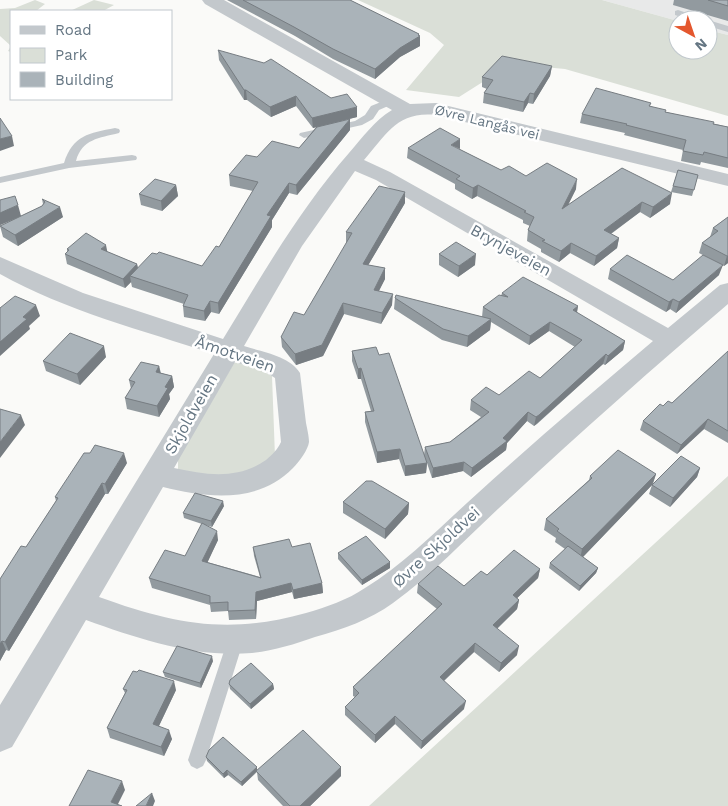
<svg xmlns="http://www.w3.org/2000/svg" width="728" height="806" viewBox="0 0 728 806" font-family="'Work Sans',sans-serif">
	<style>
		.built { fill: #e8e9e9 }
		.green { fill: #dadfd7 }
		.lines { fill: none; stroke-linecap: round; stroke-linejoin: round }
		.service { fill: #c3c8cc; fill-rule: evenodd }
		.minor { fill: #c3c8cc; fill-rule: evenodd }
		.wall { fill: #929a9f }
		.shaded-wall { fill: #777d82 }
		.building { fill: #aab3b9; stroke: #777d82 }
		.labels { text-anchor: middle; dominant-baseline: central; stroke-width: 5; stroke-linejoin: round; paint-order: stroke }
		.far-street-label { font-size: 14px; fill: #657683; stroke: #fff }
		.street-label { font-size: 16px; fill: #657683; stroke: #fff }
	</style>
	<rect width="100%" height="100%" fill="#fafaf8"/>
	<path class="built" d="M602,0H728V35L708,30V20L678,21Z"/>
	<path class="green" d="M35,0L45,4L36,11H11V52L8,51L11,46L0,36V9L15,8Z
		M94,0L114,5L103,11H70Z
		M358,0H602L678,21V50H708V30L728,35V116L565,69L511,64L459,97L406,90L444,45L430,33Z
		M244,362L272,376L275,457L230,481L178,471V459L234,363Z
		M728,476V806H369Z"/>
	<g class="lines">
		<path class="service" d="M678,10L702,18L704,20H690L675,15V11Z
			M708,20L728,26V32L708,26Z
			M391,98L396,101L395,103L379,110L373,119L362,125L304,138L299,135L300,133L355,121L365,115L371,106Z
			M115,128L119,129L120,131L119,133C99,138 82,139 76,161L132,155L136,156L137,158L136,160L69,168L0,183V177L64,163C73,135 89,133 115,128Z
			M236,632L242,634L244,639L206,760L203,766L197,769L191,766L188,760L228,639L230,634Z"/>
		<path class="minor" d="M202,0H224L410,104L436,103L728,174V186L436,115C397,111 387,134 364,160L390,172L668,328L720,285L728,283V304C654,367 582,431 511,497C472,532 436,572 393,603C370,620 343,629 315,637C295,644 273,651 252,653C195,658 139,639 86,620L12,747L0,752V705L214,354C142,330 66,311 0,274V257L83,293L223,339C262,275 300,209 349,153C363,137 374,121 392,110L205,4ZM355,171L376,180L653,341C594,391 535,441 478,493C441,526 407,562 365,588C347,600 327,607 306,613C228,635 174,624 99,597L163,487C207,498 258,504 293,468C299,462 308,450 309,442C309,436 307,428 306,423C304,406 302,390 300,373C290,356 262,352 244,346L302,246ZM235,362L264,371L275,378L281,442C278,449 272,455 266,460C238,480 206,475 174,468Z"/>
	</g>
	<path class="wall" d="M227,0H350L419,34L420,46L400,57L375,79L333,59L295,36Z
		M674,0H728V21L673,5Z
		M218,50L357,117L341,121L350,130L297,195L289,193L272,220V227L219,314L211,312L205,321L184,317L183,306L184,304L132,287L131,282L125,288L67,264L65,254L67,252V249L108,252L137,264L138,268L202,266L219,247L253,191L230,186L229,175L257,157L299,148L316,127L313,128L296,106L271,117L247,100H244L219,60Z
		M552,66L550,76L533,104L528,103L523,112L483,103L484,93L487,89L482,87V77Z
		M651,103L650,106L666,112L728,127V168L701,162L700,165L681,161L683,150L624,135L625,133L580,123L582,114Z
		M408,148L459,149L501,170L576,189L568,205L622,168L670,204L650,218L640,212L611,234L619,238L617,248L594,266L570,253L559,262L541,252V249L527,241L528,230L530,226L523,223V220L477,196L472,199L455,189V184L407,158Z
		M678,170L698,175L692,196L671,192Z
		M176,185L178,196L162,211L141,205L139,194Z
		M42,199L63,217L18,246L3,237L0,226L15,219L0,225V200L21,216L42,206L43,204Z
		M405,203L368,265L385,268V279L379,291L392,305L381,324L344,314L323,356L296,365L282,347L281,337L304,315L347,243L346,242V232Z
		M728,217V263L724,266L699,253L702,243L710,237L713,228Z
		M439,254L475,265L458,277L439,265Z
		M610,269L673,280L719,275L676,313L670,309L666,312L608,279Z
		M502,293L578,306L577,313L625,341L623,350L605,365L603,364L537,424L534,426L527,421L507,443L506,450L471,477L463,471L432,478L427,463L426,473L405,476L399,459L377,463L365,422V412L371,411L361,379H358L352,361V351L379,355L424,455L425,447L450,442L481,417L470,410L471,400L499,395L540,378L575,347L549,331L529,345L491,322L490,330L467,347L442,340L394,309L395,298L484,317H482L483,307L501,296Z
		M728,351V443L704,429L677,454L640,430L643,421L663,406L672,403Z
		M106,357L80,385L46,371L43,361Z
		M159,366L161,373L172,376L174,387L169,394L170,399L159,417L127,409L125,398L131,389L129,380Z
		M127,463L108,494H105L9,651L6,650L0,661V579L26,547L56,501L55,497Z
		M700,468L697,477L670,507L649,494L652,485L583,557L598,568L596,573L579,591L549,568L550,563L565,549L555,542L556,538L544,530L546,519L589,480L590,476L656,474L653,484Z
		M343,502L409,503L408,514L385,539L343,513Z
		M224,506L212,527L205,525L218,540L207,562L260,577L254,556L253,547H292L322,583L323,593L294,599L292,592L257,601L256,619L229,620L228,611L211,612L210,605L152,588L149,578L185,556L202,524L184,518L183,513Z
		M338,553L390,568L362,585L338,559Z
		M540,569L538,578L517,598L519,600L517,609L497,629L517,655L499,672L474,652L444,681L464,709L421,749L395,724L375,743L345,715V707L355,697L353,696V687L437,609L417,593L418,584L464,586L487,575Z
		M213,661L201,688L165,677L163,672Z
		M229,684H273L274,689L251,709L230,689Z
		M123,689L176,690L159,726L172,739L164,756L110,738L107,728L125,693Z
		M206,757L257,770L341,767V776L310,806H283L258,780L257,772L242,786L228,775L224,778L207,761Z"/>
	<path class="shaded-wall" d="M419,34V37L420,36V46L400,57L375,79V69L400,48Z
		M552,66L550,76L533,104L534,94Z
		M244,90H246L247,100H244Z
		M530,93L528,103L523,112L524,102Z
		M296,96V106L271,117L270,107Z
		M357,107V117L313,128L312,118Z
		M350,119V130L297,195L296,185Z
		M12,136L14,146L0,151V139Z
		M460,139V149L451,145Z
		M577,179L576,189L561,219L562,209Z
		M289,183V193L272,220V227L219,314L218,303L267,215Z
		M176,185L178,196L162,211L161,201Z
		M478,185L477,196L472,199L473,188Z
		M405,192V203L363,274V264Z
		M672,193L670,204L650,218L653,207Z
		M642,202L640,212L602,240L604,230Z
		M18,205L21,216L0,225V213Z
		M60,207L63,217L18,246L15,235Z
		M619,238L617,248L594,266L596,256Z
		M571,243L570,253L559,262L561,251Z
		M106,245L108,255L101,249Z
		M476,254L475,265L458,277L459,266Z
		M727,256H728V263L724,266Z
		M137,264L139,274L130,276L131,282L125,288L123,279Z
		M723,265L719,275L676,313L679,302Z
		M385,268V279L374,300V290Z
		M393,294L392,305L381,324L382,313Z
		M673,299L670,309L666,312L669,302Z
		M210,301L211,312L205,321L204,311Z
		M343,303L344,314L323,356L296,365L295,354Z
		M36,305L40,316L29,326L30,329L0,356V342L23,317Z
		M578,306L576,316L573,310Z
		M491,319L490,330L467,347L468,336Z
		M550,322L549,331L529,345L530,336Z
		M625,341L623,350L605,365L608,356Z
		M104,346L106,357L80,385L77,374Z
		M606,354L603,364L534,426L536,417Z
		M159,366L161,377L156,372Z
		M361,368V379H358V369Z
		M172,376L174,387L169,394L170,399L159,417L157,406L165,387Z
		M528,412L527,421L507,443L506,450L471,477L472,468L503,438Z
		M21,415L25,425L0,458V442Z
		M708,419L704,429L677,454L681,445Z
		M400,449L399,459L377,463V452Z
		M124,453L127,463L108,494L105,484Z
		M464,462L463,471L432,478L433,468Z
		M427,463L426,473L405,476V466Z
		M700,468L697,477L670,507L673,498Z
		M656,474L652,485L580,560L582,549Z
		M102,483L105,494L9,651L5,642Z
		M223,501L224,506L212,527L211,521Z
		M409,503L408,514L385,539V529Z
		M217,531L218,540L204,570L202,561Z
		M390,562V568L362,585V580Z
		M598,568L596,573L579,591L580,586Z
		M540,569L538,578L511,604L513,595Z
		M291,583L292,592L257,601L256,619L255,610L256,592Z
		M322,583L323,593L294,599L293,590Z
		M519,600L517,609L491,634L493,625Z
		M2,641L6,650L0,661V644Z
		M475,643L474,652L439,685L440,677Z
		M519,646L517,655L499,672L501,663Z
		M212,656L213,661L201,688L200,683Z
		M174,681L176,690L155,734L153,724Z
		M273,684L274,689L251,709L250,704Z
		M466,701L464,709L421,749L422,741Z
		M395,716V724L375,743V735Z
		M169,730L172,739L164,756L161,747Z
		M257,767V771L242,786L241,782Z
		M341,767V776L310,806H300Z
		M227,770L228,775L224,778L223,774Z
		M122,781L125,790L117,806L111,802Z
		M152,793L155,801L153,806H146Z"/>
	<path class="building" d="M243,0H350L419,34L418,35L420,36L400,48L375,69L333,49L294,27Z
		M708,0H728V6Z
		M218,50L264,63L271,59L331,98L347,94L357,107L312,118L296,96L270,107L246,90H244Z
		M502,56L552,66L534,94L530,93L524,102L484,93L493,80L482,77Z
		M596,88L651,103L649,106L666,110L665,112L714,122L713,124L728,127V158L704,152L703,155L683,151L686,140L626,125L627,124L582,114Z
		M0,118L12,136L0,139Z
		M350,119L296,185L289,183L267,215L271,216L218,303L210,301L204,311L183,306L188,295L130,276L152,253L157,254L159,252L202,266L216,246L219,247L258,182L229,175L246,155L257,157L272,141L299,148L317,127Z
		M440,128L460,139L451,145L501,170L509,166L526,176L547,163L577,179L562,209L622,168L672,193L653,207L642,202L604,230L619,238L596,256L571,243L561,251L542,241L545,240L528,230L534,217L524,212L526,211L478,185L473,188L456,179L460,176L408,148Z
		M678,170L698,175L694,190L673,186Z
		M155,179L176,185L161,201L139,194Z
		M379,186L405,192L363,264L385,268L374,290L393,294L382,313L343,303L322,345L295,354L281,337L294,312L304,315L352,233L346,232Z
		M15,196L18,205L0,213V200Z
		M42,199L60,207L15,235L0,226L42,206L45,202Z
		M728,217V256H727L702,243L718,231L713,228Z
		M86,233L106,245L101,249L137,264L123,279L65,254L69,250L67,249Z
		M456,242L476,254L459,266L439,254Z
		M627,255L673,280L703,255L723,265L679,302L673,299L669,302L610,269Z
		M523,277L578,306L573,310L625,341L608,356L606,354L539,415L536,417L528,412L503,438L507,441L472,468L464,462L433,468L425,447L450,442L489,412L471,400L486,387L499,395L529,371L540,378L582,340L550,322L530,336L483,307L499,295L508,297L502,293Z
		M396,295L491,319L468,336L443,329L395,298Z
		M15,296L36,305L23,317L27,319L0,342V308Z
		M70,333L104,346L77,374L43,361Z
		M376,347L379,355L389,353L427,463L405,466L400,449L377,452L365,412L374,411L361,368L358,369L352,351Z
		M728,351V431L708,419L681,445L643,421L660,404L663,406L668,401L672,403Z
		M141,362L159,366L156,372L172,376L165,387L168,388L157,406L125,398L135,382L129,380Z
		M0,409L21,415L0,442Z
		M95,445L124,453L105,484L102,483L5,642L2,641L0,644V579L21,546L26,547L58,498L55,497L84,453H90Z
		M618,450L656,474L582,549L557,531L559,529L546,519L592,478L590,476Z
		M681,456L700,468L673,498L652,485Z
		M366,481H372L409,503L385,529L343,502Z
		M195,493L223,501L211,521L183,513Z
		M202,523L217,531L202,561L261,578L253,547L289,539L292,547L310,543L322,583L293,590L291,583L256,592L255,610L228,611V602L210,603V596L149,578L165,550L185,556Z
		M366,536L390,562L362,580L338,553Z
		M568,546L598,568L580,586L550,563Z
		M514,550L540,569L513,595L519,600L493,625L519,646L501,663L475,643L440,677L466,701L422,741L395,716L375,735L345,707L359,693L353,687L442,604L418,584L438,566L464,586L481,571L487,575Z
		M177,646L212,656L200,683L163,672Z
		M251,663L273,684L250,704L229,684L230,680Z
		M139,670L174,681L153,724L169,730L161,747L107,728L127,690L123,689L133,671L137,672Z
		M303,730L341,767L300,806H290L256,771Z
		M223,737L257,767L241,782L227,770L223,774L206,757L209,750Z
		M88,770L122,781L111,802L122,806H69Z
		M152,793L146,806H136Z"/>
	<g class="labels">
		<g class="far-street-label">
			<text transform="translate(487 122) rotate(14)">Øvre Langås vei</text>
		</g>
		<g class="street-label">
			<text transform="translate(511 250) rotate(29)">Brynjeveien</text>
			<text transform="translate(235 354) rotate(19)">Åmotveien</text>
			<text transform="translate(191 414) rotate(-60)">Skjoldveien</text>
			<text transform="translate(436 547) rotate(-42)">Øvre Skjoldvei</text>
		</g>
	</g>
	<rect x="10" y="10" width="162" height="90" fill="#ffffff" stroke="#c1c8cd"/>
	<rect x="20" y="26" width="25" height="8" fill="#c3c8cc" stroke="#c1c8cd"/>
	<text x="55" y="35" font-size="15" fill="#657683">Road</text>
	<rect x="20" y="48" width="25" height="15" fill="#dadfd7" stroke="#c1c8cd"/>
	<text x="55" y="60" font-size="15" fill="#657683">Park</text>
	<rect x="20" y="72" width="25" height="15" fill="#aab3b9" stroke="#c1c8cd"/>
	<text x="55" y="85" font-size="15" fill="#657683">Building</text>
	<g transform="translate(693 35) rotate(140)"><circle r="24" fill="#ffffff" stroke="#c1c8cd"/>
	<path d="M0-4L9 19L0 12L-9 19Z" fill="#e4572e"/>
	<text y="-8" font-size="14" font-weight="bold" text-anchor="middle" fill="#657683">N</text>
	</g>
</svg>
